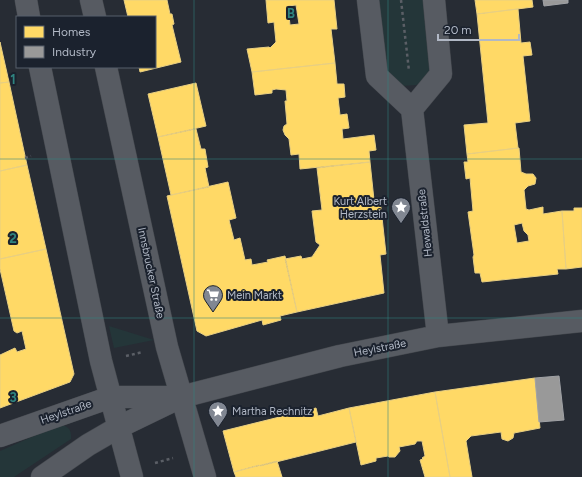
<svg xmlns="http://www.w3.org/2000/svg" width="582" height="477" viewBox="0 0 582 477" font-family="Figtree,sans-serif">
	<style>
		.green { fill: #243639 }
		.homes { fill: #ffd966; stroke: #e8cf82; fill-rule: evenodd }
		.industry { fill: #999; stroke: #a0a2a6 }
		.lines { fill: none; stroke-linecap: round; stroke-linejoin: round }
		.street-casing { stroke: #43474d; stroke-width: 23 }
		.path { stroke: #5b5f66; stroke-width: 2.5; stroke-dasharray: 3 3; stroke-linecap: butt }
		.street { stroke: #575b62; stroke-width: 22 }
		.grid { fill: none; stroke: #2f837f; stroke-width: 1; stroke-opacity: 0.55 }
		.labels { text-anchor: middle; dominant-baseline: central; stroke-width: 4; stroke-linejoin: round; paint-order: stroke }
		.poi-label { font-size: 11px; fill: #b1b8c5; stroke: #1b222e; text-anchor: start }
		.street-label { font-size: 11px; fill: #b1b8c5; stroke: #1b222e }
		.grid-label { font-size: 13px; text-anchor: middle; font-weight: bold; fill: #2f837f; stroke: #1b222e; stroke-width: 4; stroke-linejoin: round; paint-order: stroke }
	</style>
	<rect width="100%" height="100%" fill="#272c34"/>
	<path class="green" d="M378,0H426L432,71L421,83L416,85L402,86L388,75Z
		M109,326L154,340L114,348Z
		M59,425C68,425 72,430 71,439L14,477H0V451Z"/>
	<path class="homes" d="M124,0H167L170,14H172L174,24L172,25L181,62L140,72L139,67H155V17H128Z
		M266,0H334L337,29H331L335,63L252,72L247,49L269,47L270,48L276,42L274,22L268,23ZM296,5L299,24L290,25L288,6Z
		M475,0H532L533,7L477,14Z
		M518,9L521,43L530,42L532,55L523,56L530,121L515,123L518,148L467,154L464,125L488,123L477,14Z
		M0,42L9,82L0,83Z
		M335,63L337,84H344L345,97L338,98L340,115L347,114L349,128L342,129L343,139L374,135L376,150L369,151L370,162L300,169L299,154L291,155L289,139L285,135L283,130L284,126L287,124L285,101H287L286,90L276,89L272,90V93L255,95L252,72Z
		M9,82L27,165L0,171V83Z
		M196,83L206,126L158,137L148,94Z
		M196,129L201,149H205L208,167L205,168L209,187L171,195L158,137Z
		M519,148L521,172L526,174H533L536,178L535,184L528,186L524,190L526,209L529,210L543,207V214L562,211L566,269H557L558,274L482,282L480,273H475L473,257L474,255L468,212L473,211L470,178L466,179L464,162H468L467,154ZM522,223L524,231L528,235L529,241L517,243L514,225Z
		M370,162L374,200L380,199L386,254L380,255L384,293L297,312L285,259L301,256L302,259L312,257L320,245L316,242L312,211L322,210L317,168Z
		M27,165L46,249L0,259V171Z
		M228,182L236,218L229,220L234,240L240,238L245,260L251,259L252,265L268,262L267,260L285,256L297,312L280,316L281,320L263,325L262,320L206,336L197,331L167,196Z
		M574,208H582V267L566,269L562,211H574Z
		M46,249L74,374L70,382L0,408V355L15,348L17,352L26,349L22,331L17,333L14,331L0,269V259Z
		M535,378L540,428L514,433L513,438L508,441L502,439L501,432L471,436L466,441L472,477H450L435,392Z
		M435,392L450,477H425L420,460L423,459L422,458L425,456L422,441H417L415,444L399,447L400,451L395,457H389L388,456L376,458V461L361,465L349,408Z
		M316,408L318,416L349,408L356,442L260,466L259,465L234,472L223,431Z
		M277,461L282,477H236L234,472Z"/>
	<path class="industry" d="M543,0H568V3L544,6Z
		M559,376L564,420L539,422L535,378Z"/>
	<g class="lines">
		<g class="street-casing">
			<path id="street" d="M26,0L29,17
				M91,0L95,17
				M368,0L377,76L412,109L438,336
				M40,67L101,361L132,477
				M106,67L167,347L205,477
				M412,109L441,74L434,0
				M0,436L111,397H176
				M42,477L88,445L119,427L181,397L340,356L438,336L582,321"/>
		</g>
		<path class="path" d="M401,0L409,71
			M25,158L31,156
			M126,356L143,352
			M155,463L173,458"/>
		<use href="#street" class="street"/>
	</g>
	<path class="grid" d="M194,0V477M388,0V477M0,159H582M0,318H582"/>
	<defs>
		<g id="sight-pin" transform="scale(1)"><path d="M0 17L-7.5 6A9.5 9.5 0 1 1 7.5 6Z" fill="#818792" stroke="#1b222e"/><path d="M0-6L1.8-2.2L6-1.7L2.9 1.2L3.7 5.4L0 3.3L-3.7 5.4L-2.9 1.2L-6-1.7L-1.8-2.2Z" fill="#fff"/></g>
		<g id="supermarket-pin" transform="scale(1)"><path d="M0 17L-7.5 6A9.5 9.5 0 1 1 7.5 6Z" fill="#818792" stroke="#1b222e"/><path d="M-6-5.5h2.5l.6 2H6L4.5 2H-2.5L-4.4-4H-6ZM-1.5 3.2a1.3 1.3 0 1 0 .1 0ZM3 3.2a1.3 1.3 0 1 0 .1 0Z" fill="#fff"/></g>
	</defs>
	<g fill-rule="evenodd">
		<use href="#sight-pin" x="401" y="207"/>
		<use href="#supermarket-pin" x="213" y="295"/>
		<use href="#sight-pin" x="218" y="411"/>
	</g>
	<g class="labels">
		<g class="poi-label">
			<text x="387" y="201" text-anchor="end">Kurt Albert<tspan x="387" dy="13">Herzstein</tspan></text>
			<text x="227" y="295">Mein Markt</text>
			<text x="232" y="411">Martha Rechnitz</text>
		</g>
		<g class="street-label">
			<text transform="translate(425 223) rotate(-96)">Hewaldstraße</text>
			<text transform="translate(151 273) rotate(78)">Innsbrucker Straße</text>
			<text transform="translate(380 348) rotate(-11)">Heylstraße</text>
			<text transform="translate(66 412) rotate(-19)">Heylstraße</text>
		</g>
	</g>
	<g class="grid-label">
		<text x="291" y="18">B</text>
		<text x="13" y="84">1</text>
		<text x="13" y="243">2</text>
		<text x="13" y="402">3</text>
	</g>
	<rect x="16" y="16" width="140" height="52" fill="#1b222e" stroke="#575e6a"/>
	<rect x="24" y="26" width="20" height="12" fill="#ffd966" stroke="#575e6a"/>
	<text x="52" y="36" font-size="12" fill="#b1b8c5">Homes</text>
	<rect x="24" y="46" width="20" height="12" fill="#999999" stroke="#575e6a"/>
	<text x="52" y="56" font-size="12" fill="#b1b8c5">Industry</text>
	<path d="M438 34v6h81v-6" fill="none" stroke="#b1b8c5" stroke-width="2"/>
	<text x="444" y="34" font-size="12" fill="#b1b8c5" stroke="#1b222e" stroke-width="3" paint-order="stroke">20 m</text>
</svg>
